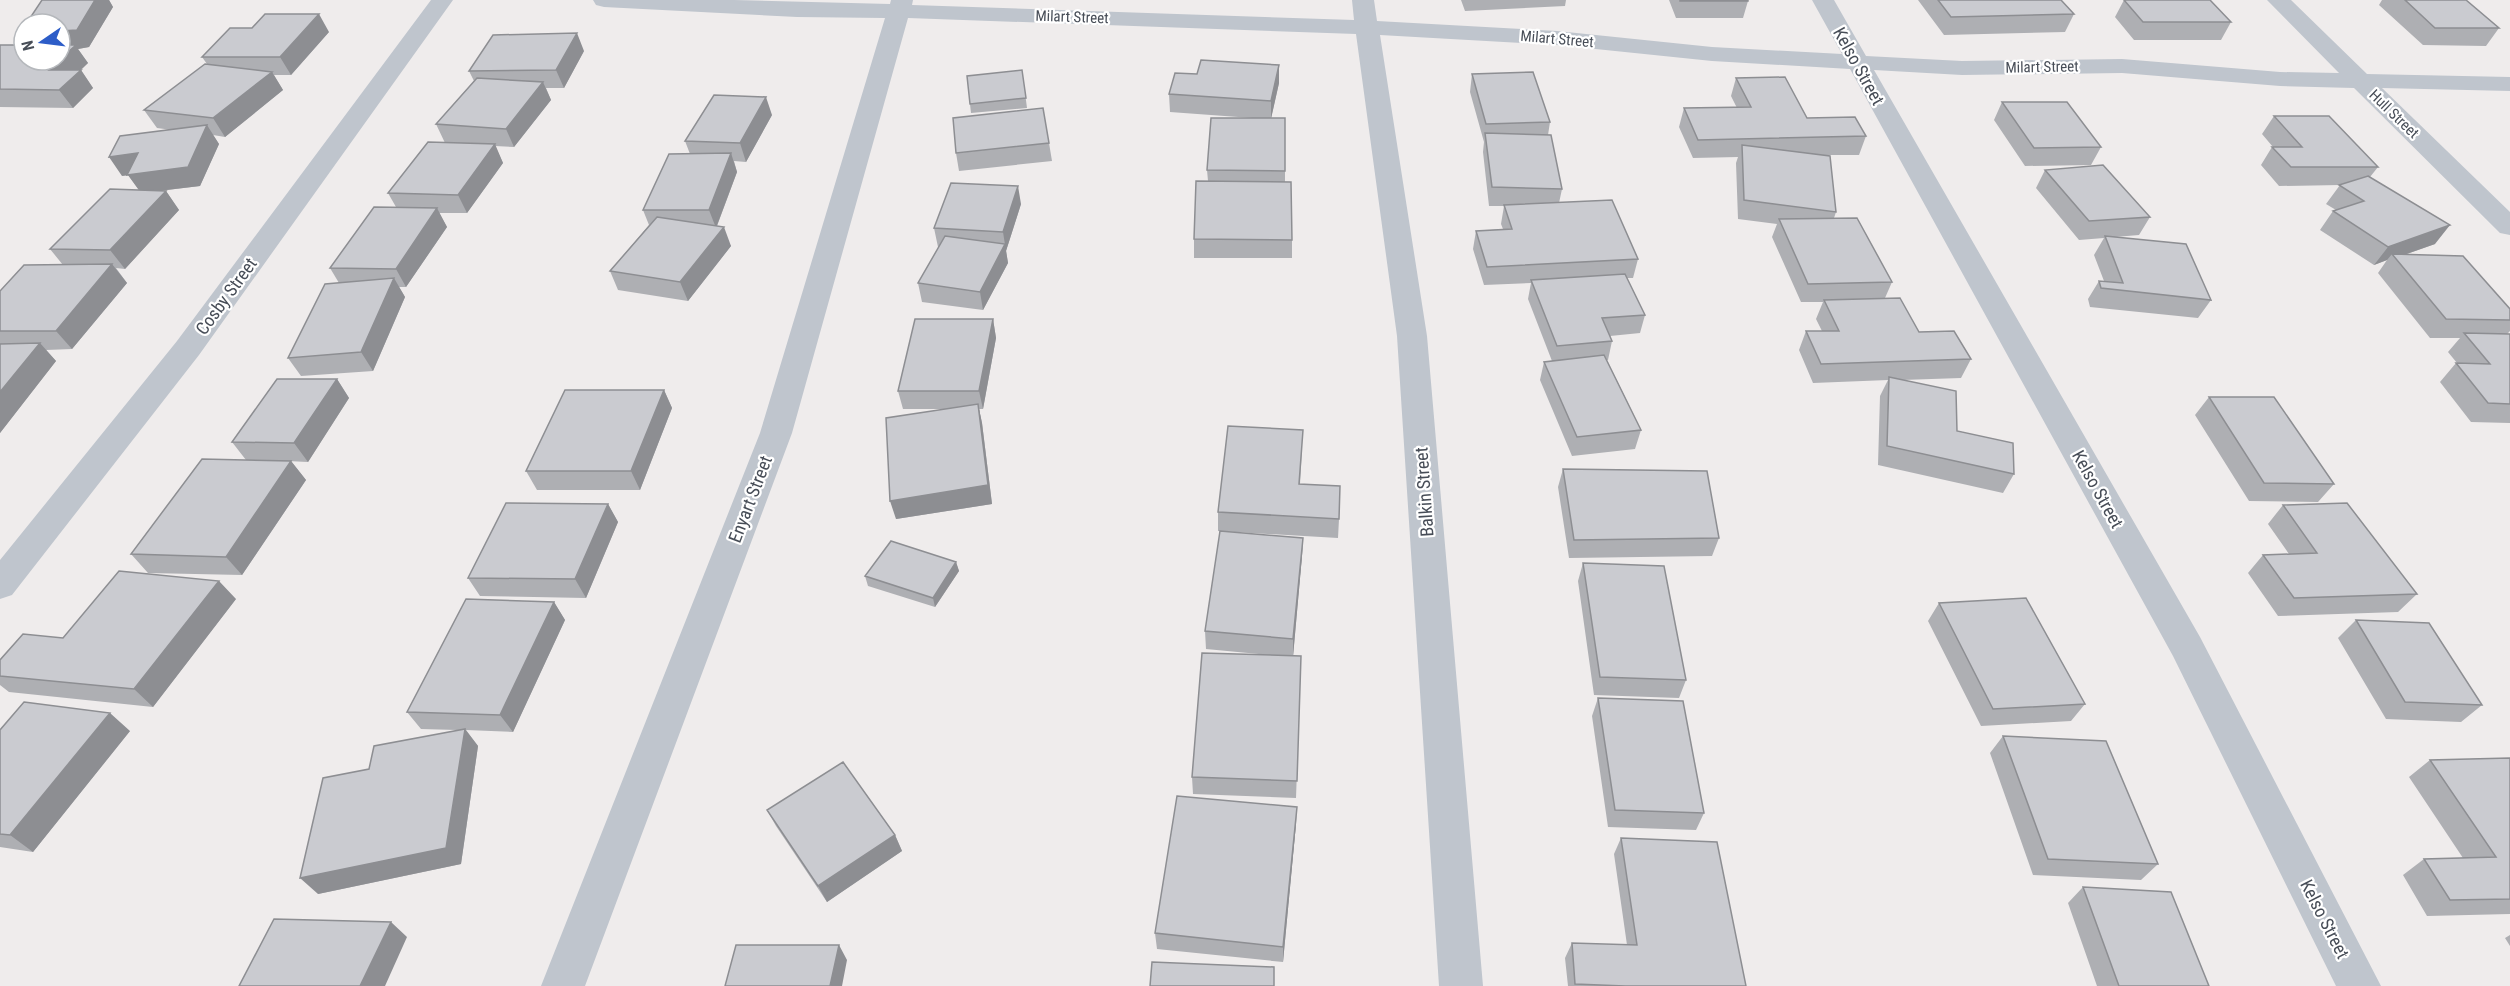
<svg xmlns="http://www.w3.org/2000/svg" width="2510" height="986" viewBox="0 0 2510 986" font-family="'Roboto Condensed',sans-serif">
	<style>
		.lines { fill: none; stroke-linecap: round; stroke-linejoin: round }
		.minor { fill: #bfc5cd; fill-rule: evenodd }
		.wall { fill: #aeafb3 }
		.shaded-wall { fill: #8d8e92 }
		.building { fill: #cacbd0; stroke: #8d8e92; stroke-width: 1.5 }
		.labels { text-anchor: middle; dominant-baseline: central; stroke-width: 4.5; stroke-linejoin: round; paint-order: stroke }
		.far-street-label { font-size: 15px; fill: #474d57; stroke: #fff }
		.street-label { font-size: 18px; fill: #474d57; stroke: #fff }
	</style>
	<rect width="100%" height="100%" fill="#efecec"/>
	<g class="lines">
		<path class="minor" d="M431,0H453L199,355L12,595L0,599V560L177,341Z
			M593,0H734L890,4L891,0H913L912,5L1354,20L1352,0H1374L1377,21L1557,31L1712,47L1842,54L1812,0H1834L1866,56L1962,61L2122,59L2280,72L2339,73L2267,0H2291L2367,74L2510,77V91L2382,88L2510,212V235L2500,233L2354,88L2280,86L2122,73L1962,75L1874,70L2200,637L2381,986H2336L2173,656L1850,69L1712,61L1557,45L1380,35L1427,336L1483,986H1439L1397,336L1356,34L908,18L792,433L585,986H541L760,433L885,18L797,17L604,7L596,5Z"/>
	</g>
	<path class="wall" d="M42,0H109L113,7L89,47L78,49L88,63L81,70L93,88L73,108L0,107V45H24Z
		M1461,0H1566L1565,6L1465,11Z
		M1669,0H1748V1L1743,18H1676Z
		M1918,0H2061L2074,14L2065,32L1944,35Z
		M2124,0L2231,22L2221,40H2134L2115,17Z
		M2382,0H2466L2499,28L2486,46L2423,45L2379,5Z
		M329,32L291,75H274L283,90L225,137L213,135L219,144L200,186L159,191H166L179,210L125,269L116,268L127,283L72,349L46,350L56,361L0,433V291L63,265L50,249L139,190L128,175L122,176L172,130L157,128L144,110L207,64L202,57Z
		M584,51L564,88H546L551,100L514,147L495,146L503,163L467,213H439L447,227L406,287H399L405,297L373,371L301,376L288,358L339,283L330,268L396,207L388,193L445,143L436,124L474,81L469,71Z
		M1279,65V83L1271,118H1285V182L1292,240V258H1194V239L1208,181L1207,170L1252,118L1170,112L1169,94L1197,74Z
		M1022,70L1027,108L971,113L970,104Z
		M1472,74L1550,122L1548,135L1562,189L1559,203L1638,259L1633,278H1627L1645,315L1640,333L1610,336L1612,341L1608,360H1607L1641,430L1635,449L1572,456L1540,380L1544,362L1552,361L1528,299L1531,283L1484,285L1473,249L1476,231L1503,229L1501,224L1504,206H1489L1483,152L1484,142L1470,92Z
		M1736,78L1807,118L1866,136L1859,155H1827L1836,212L1834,218L1892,282L1885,298L1919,332L1971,359L1961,378L1902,380L1957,431L2014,474L2003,493L1878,465L1880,396L1888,380L1813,383L1799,350L1806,331H1822L1816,319L1823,302H1801L1772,237L1777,224L1738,219L1736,163L1738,157L1693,158L1679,127L1684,108H1737L1731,96Z
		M2002,102L2101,147L2091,165L2025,166L1994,120Z
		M772,115L746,162L734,161L737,172L717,226L731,246L688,301L618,290L610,271L649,225L643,210L690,154L685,141Z
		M2274,116L2378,167L2370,177L2435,244L2404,255L2510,309V331L2507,334H2510V423L2471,422L2440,382L2456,363H2457L2448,352L2460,338H2430L2378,273L2387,260L2374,265L2320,230L2333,211L2336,210L2326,204L2340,185L2279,186L2261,165L2272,147H2273L2262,134Z
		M1049,143L1052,161L959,171L956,153Z
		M2045,170L2150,217L2139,235L2115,237L2211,300L2198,318L2090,307L2088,299L2099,281H2104L2094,255L2104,238L2079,240L2036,188Z
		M1021,204L1006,251L1008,263L983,310L922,302L918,283L939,247H938L934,228Z
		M993,319L996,338L983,409H979L982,423L992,504L896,519L943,409H903L898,391Z
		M337,379L349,398L308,462L287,461H291L306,480L242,575L148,573L131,554L246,460L232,442Z
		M664,390L672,408L640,490H537L526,471Z
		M2209,397L2334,484L2318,502L2249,501L2195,415Z
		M1302,448L1300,484L1339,519L1338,538L1218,531V512Z
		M1563,469L1719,538L1712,556L1569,558L1558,487Z
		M608,504L618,522L586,598L480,596L468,578Z
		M2283,505L2417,594L2398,612L2278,616L2248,573L2263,555L2289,554L2268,524Z
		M1303,538L1302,556L1293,656H1301L1296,798L1193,794L1192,777L1281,656L1206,649L1205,631Z
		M956,562L959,571L935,607L868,586L865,576Z
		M1583,563L1686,680L1679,698L1594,695L1578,581Z
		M236,599L153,707L9,692L0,685V660L63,638Z
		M554,602L565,620L513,732L466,730L478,746L461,864L318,894L369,769L457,730L421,729L407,712Z
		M1939,603L2085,704L2071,721L1981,726L1928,621Z
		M2356,620L2482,705L2461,722L2386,719L2338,638Z
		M1598,698L1704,813L1696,830L1608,827L1592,716Z
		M0,730L130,731L33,852L0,847Z
		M2003,736L2158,864L2141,880L2033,875L1990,753Z
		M2510,758V914L2427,916L2403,875L2424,859L2463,858L2409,777L2430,760Z
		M767,810L895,835L902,851L827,902L776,826Z
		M1296,824L1283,962L1157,949L1155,933Z
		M1621,838L1746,986H1568L1565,958L1572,943L1627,945L1614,854Z
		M2083,887L2209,986H2097L2068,903Z
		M2510,935V946L2505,938Z"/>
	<path class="shaded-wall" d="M95,0H109L113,7L89,47L78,49L88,63L77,73L81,70L93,88L73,108L59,90L49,70L60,51V31Z
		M319,14L329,32L291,75L280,57Z
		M577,33L584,51L564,88L556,70Z
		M18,36H24V45Z
		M1279,65V83L1271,119V101Z
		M272,72L283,90L225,137L213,118Z
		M543,82L551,100L514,147L506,129Z
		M766,97L772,115L746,162L740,143Z
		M207,125L219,144L200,186L141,193L128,175L122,176L109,157Z
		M495,144L503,163L467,213L458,195Z
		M731,153L737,172L716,228L709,210Z
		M1018,186L1021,204L1006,251L1003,232Z
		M166,191L179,210L125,269L110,250Z
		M437,208L447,227L406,287L396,269Z
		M2450,225L2435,244L2395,258L2392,254L2387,260L2374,265L2388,247Z
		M724,227L731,246L688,301L680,282Z
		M1005,244L1008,263L983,310L980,292Z
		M112,264L127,283L72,349L56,331Z
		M394,278L405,297L373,371L361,352Z
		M993,319L996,338L983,409L979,391Z
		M40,343L56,361L0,433V392Z
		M337,379L349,398L308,462L294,443Z
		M664,390L672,408L640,490L631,471Z
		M978,404L982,423L992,504L896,519L890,501Z
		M291,461L306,480L242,575L226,557Z
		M608,504L618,522L586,598L575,579Z
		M1303,538L1302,556L1293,657V639Z
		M956,562L959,571L935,607L933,598Z
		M219,581L236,599L153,707L134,689Z
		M554,602L565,620L513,732L500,715Z
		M110,713L130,731L33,852L10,835Z
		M465,729L478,746L461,864L318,894L300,878Z
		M1297,807L1296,824L1283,962V947Z
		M895,835L902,851L827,902L818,886Z
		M391,922L407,937L385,986H360Z
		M839,945L847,960L842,986H830Z"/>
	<path class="building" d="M42,0H95L77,30L60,31V24H26Z
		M1680,0H1748V1H1680Z
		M1938,0H2061L2074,14L1951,17Z
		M2124,0H2210L2231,22H2143Z
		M2405,0H2466L2499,28H2435Z
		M265,14H319L280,57H202L230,28H252Z
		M24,27V36H18Z
		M577,33L556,70L469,71L493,35Z
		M0,45H24V60H59L49,70H81L59,90L0,89Z
		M60,45H76L60,59Z
		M1201,60L1279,65L1271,101L1169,94L1175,73L1197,74Z
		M205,64L272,72L213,118L144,110Z
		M1022,70L1026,98L970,104L967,76Z
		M1533,72L1550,122L1486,124L1472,74Z
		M1785,77L1807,118L1855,117L1866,136L1698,140L1684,108L1751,107L1736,78Z
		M477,78L543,82L506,129L436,124Z
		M714,95L766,97L740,143L685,141Z
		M2002,102H2067L2101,147L2034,148Z
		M1043,108L1049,143L956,153L953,118Z
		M2274,116H2329L2378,167H2291L2272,147H2302Z
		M1211,118H1285V171L1207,170Z
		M207,125L188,167L127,175L138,153L109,157L120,136Z
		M1485,133L1551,135L1562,189L1492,187Z
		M428,142L495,144L458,195L388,193Z
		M1742,145L1830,156L1836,212L1744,200Z
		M731,153L709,210H643L669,154Z
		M2103,165L2150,217L2089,221L2045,170Z
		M2368,176L2450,225L2388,247L2333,211L2364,201L2339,185Z
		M1196,181L1291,182L1292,240L1194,239Z
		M951,183L1018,186L1003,232L934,228Z
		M110,189L166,191L110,250L50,249Z
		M1612,200L1638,259L1487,267L1476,231L1512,229L1504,205Z
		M374,207L437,208L396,269L330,268Z
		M657,217L724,227L680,282L610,271Z
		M1857,218L1892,282L1808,284L1779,219Z
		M945,236L1005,244L980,292L918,283Z
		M2105,236L2186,244L2211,300L2101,288L2099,281L2123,283Z
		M2392,254L2463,256L2510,309V320L2446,319Z
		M112,264L56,331H0V291L24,265Z
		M1625,274L1645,315L1602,318L1612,341L1557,346L1531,280Z
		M394,278L361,352L288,358L325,284Z
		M1900,298L1919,332L1954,331L1971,359L1821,364L1806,331H1839L1824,300Z
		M915,319H993L979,391H898Z
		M2464,333L2510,334V404L2488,403L2456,363L2490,364Z
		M40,343L0,392V344Z
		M1604,355L1641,430L1577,437L1544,362Z
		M1889,377L1956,391L1957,431L2013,443L2014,474L1887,446Z
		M277,379H337L294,443L232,442Z
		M565,390H664L631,471H526Z
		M2209,397H2274L2334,484L2264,483Z
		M978,404L988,485L890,501L886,418Z
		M1228,426L1303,430L1299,484L1340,486L1339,519L1218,512Z
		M202,459L291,461L226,557L131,554Z
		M1563,469L1707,471L1719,538L1574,540Z
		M506,503L608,504L575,579L468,578Z
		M2347,503L2417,594L2294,598L2263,555L2317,553L2283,505Z
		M1220,531L1303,538L1293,639L1205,631Z
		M891,541L956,562L933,598L865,576Z
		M1583,563L1664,566L1686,680L1600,677Z
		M119,571L219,581L134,689L0,676V660L23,634L63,638Z
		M2026,598L2085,704L1993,709L1939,603Z
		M466,599L554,602L500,715L407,712Z
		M2356,620L2429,623L2482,705L2405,702Z
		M1202,653L1301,656L1297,781L1192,777Z
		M1598,698L1683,701L1704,813L1615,810Z
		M24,702L110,713L10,835L0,834V730Z
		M465,729L446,848L300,878L323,778L369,769L374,746Z
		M2003,736L2106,741L2158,864L2048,859Z
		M2510,758V899L2450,900L2424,859L2496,857L2430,760Z
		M843,762L895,835L818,886L767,810Z
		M1177,796L1297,807L1283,947L1155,933Z
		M1621,838L1717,842L1746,986H1625L1575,984L1572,943L1637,945Z
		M2083,887L2171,892L2209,986H2119Z
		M274,919L391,922L360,986H239Z
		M736,945H839L830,986H725Z
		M1152,962L1274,967V986H1150Z"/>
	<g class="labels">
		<g class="far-street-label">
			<text transform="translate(1072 17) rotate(2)">Milart Street</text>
			<text transform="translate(1557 39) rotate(5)">Milart Street</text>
			<text transform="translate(2042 67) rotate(-1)">Milart Street</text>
			<text transform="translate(2394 114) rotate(44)">Hull Street</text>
		</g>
		<g class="street-label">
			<text transform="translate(1859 66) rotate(61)">Kelso Street</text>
			<text transform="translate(226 296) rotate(-54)">Cosby Street</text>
			<text transform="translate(2098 489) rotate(61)">Kelso Street</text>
			<text transform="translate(1424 492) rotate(-94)">Balkin Street</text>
			<text transform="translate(750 499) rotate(-69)">Enyart Street</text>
			<text transform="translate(2325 919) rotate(63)">Kelso Street</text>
		</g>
	</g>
	<g transform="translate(42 42) rotate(256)"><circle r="28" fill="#ffffff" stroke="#b5b8bc" stroke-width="1.5"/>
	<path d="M0-4.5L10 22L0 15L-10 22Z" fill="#2d5dc8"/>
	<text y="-9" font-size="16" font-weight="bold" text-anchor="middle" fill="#474d57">N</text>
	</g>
</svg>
